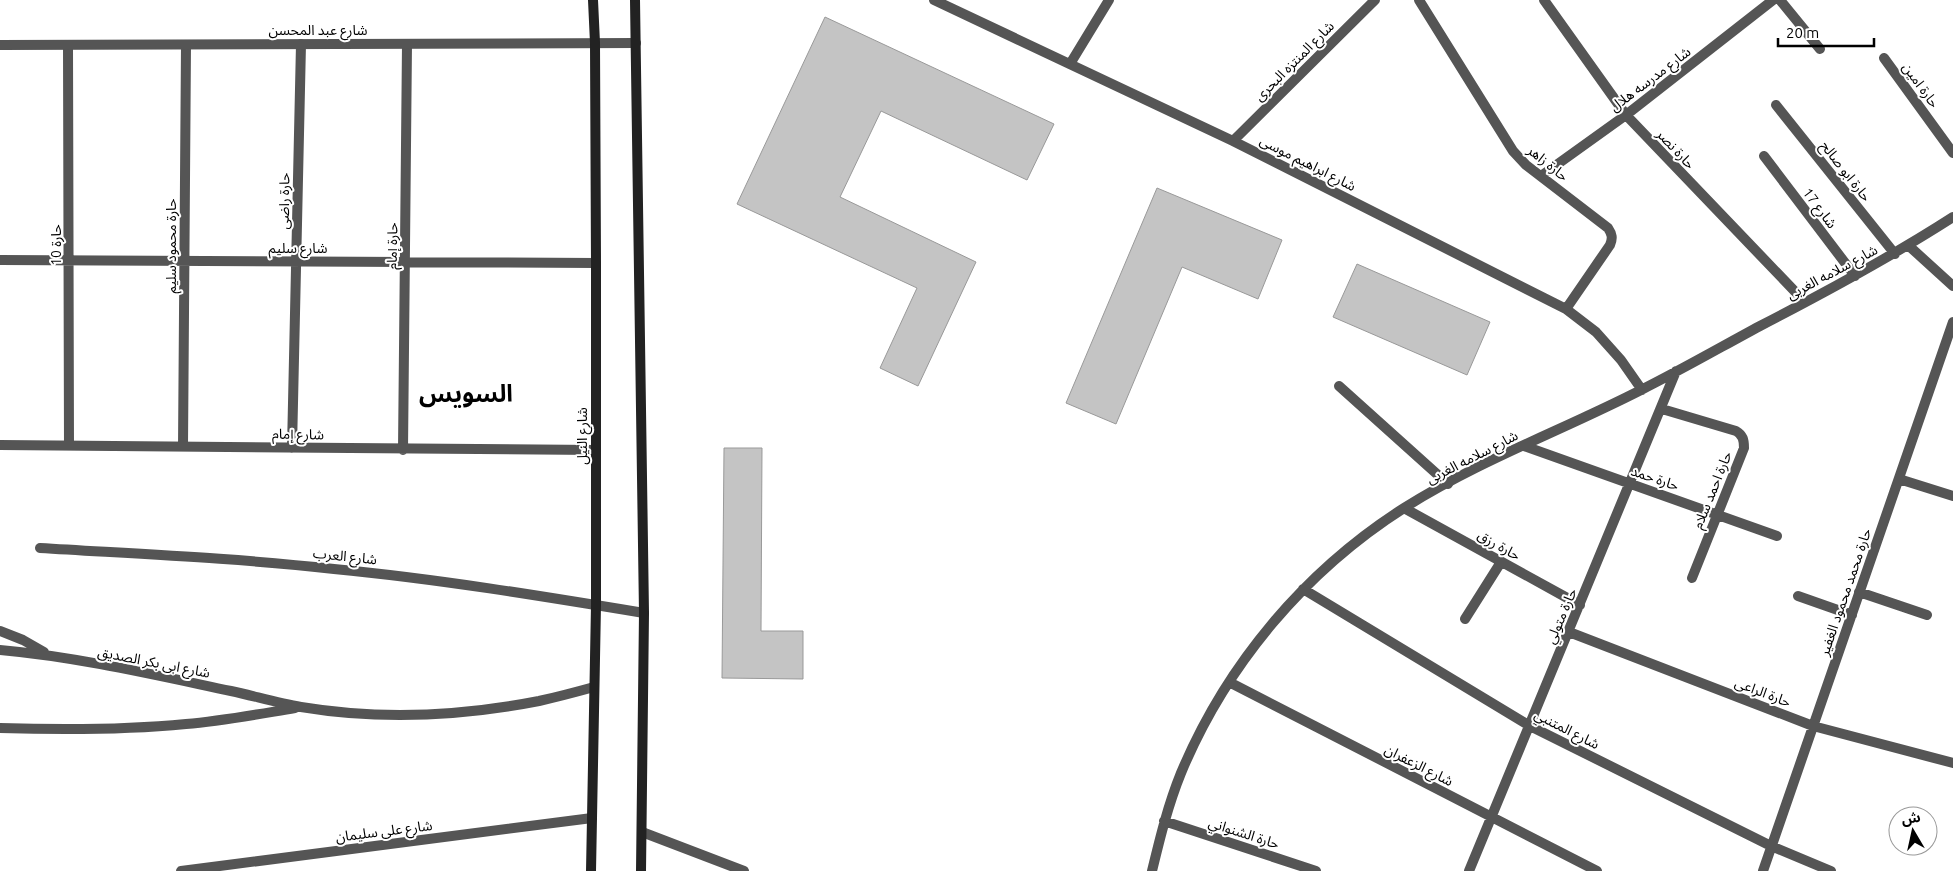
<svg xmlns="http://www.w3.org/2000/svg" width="1953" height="871" viewBox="0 0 1953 871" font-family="Ubuntu,'Noto Sans Arabic',sans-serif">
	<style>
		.building { fill: #c4c4c4; stroke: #999 }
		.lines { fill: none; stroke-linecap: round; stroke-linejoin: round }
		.service { stroke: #555; stroke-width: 10 }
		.minor { stroke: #555; stroke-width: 10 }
		.tertiary { stroke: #555; stroke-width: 10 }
		.secondary { stroke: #222; stroke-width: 10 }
		.labels { text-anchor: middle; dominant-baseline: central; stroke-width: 4; stroke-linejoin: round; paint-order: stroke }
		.street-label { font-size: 14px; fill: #000; stroke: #fff }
		.town-label { font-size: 24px; font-weight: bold; fill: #000; stroke: #fff }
	</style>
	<rect width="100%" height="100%" fill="#fff"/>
	<path class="building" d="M825,17L1054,124L1027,180L881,111L840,197L976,262L918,386L880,368L917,288L737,204Z
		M1157,188L1282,240L1258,299L1182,267L1116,424L1066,403Z
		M1357,264L1490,322L1467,375L1333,317Z
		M724,448H762L761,631H803V679L722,678Z"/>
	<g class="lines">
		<path class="service" d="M1339,386L1448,484
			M642,832L744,871"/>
		<path class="minor" d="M934,0L1233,141L1566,309L1596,332L1621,360L1642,390
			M1419,0L1513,151L1526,165L1608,228C1612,234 1613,238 1610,245L1566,309
			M1544,0L1626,115L1805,302
			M1780,0L1820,49
			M68,45L69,445
			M1884,58L1953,153
			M1070,64L1109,0
			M1776,105L1895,254
			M1233,141L1375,0
			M1764,156L1855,276
			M1541,176L1626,115L1773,0
			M1909,246L1953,286
			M0,260L596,263
			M1662,409L1736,431C1743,435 1744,440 1744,448L1692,578
			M0,445L596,450
			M1524,446L1777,536
			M183,447L186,45
			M292,448L301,44
			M403,450L407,44
			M1899,479L1953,496
			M1404,508L1580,605
			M40,548C138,554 236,558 334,569C438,579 541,596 644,613
			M1303,589L1530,726L1771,846L1831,871
			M1859,592L1927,615
			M1798,596L1852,615
			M1465,619L1501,562
			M0,631L23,640L44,652
			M1569,632L1813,726L1953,763
			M0,650C78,657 155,675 231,691C254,696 278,703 301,707C379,720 462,716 539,701C557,697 576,692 594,687
			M1229,682L1597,871
			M0,728C62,730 124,730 186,724C223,721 259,714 295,708
			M1164,821L1316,871
			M181,871L592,818
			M1152,871C1160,838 1168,805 1181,773C1226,665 1305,571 1404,508C1478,461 1563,430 1641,390C1681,370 1721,347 1760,326C1826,292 1891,257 1953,217
			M1469,871L1676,371
			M1763,871L1953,322"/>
		<path class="tertiary" d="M0,45L636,43"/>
		<path class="secondary" d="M635,0L644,613L641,871
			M591,871L596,605V263L595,43L593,0"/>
	</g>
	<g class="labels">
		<g class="street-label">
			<text x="318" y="30">شارع عبد المحسن</text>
			<text transform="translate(1294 61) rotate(-45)">شارع المنتزه البحرى</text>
			<text transform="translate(1650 79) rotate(-37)">شارع مدرسه هلال</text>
			<text transform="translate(1921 85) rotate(54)">حارة امين</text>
			<text transform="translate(1676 149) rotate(47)">حارة نصر</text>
			<text transform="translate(1308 163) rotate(27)">شارع ابراهيم موسى</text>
			<text transform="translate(1548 163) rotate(39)">حارة زاهر</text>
			<text transform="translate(1846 171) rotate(52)">حارة ابو صالح</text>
			<text transform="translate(284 201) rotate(-89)">حارة راضى</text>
			<text transform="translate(1820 208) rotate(53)">شارع 17</text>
			<text transform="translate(56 245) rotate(-90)">حارة 10</text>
			<text transform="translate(171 246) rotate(-90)">حارة محمود سليم</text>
			<text transform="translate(392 246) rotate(-89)">حارة إمام</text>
			<text x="298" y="248">شارع سليم</text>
			<text transform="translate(1832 272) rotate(-28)">شارع سلامه الغربى</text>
			<text transform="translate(298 434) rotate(1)">شارع إمام</text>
			<text transform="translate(582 436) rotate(-90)">شارع النيل</text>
			<text transform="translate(1472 457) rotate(-27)">شارع سلامه الغربى</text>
			<text transform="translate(1655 478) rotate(19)">حارة حمد</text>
			<text transform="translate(1712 490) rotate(-68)">حارة احمد سلام</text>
			<text transform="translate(1499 545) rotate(29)">حارة رزق</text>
			<text transform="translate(345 556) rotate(6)">شارع العرب</text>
			<text transform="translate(1845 592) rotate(-71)">حارة محمد محمود الغفير</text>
			<text transform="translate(1561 616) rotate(-67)">حارة متولي</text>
			<text transform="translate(154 662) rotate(11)">شارع ابى بكر الصديق</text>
			<text transform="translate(1763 692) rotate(21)">حارة الراعى</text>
			<text transform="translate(1567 729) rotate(27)">شارع المتنبي</text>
			<text transform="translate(1419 765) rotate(27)">شارع الزعفران</text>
			<text transform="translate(384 831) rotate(-7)">شارع على سليمان</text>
			<text transform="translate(1244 833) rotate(18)">حارة الشنواني</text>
		</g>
		<g class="town-label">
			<text x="466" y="393">السويس</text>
		</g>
	</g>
	<g transform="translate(1913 831) rotate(351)"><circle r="24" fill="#ffffff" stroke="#999999"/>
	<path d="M0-4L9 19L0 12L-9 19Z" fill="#000000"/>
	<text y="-8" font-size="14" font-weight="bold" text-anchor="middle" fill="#000000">ش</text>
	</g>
	<path d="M1778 38v8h96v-8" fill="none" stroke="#000000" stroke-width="2.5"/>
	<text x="1786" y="38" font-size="15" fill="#000000" stroke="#ffffff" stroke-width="4" paint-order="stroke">20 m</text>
</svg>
